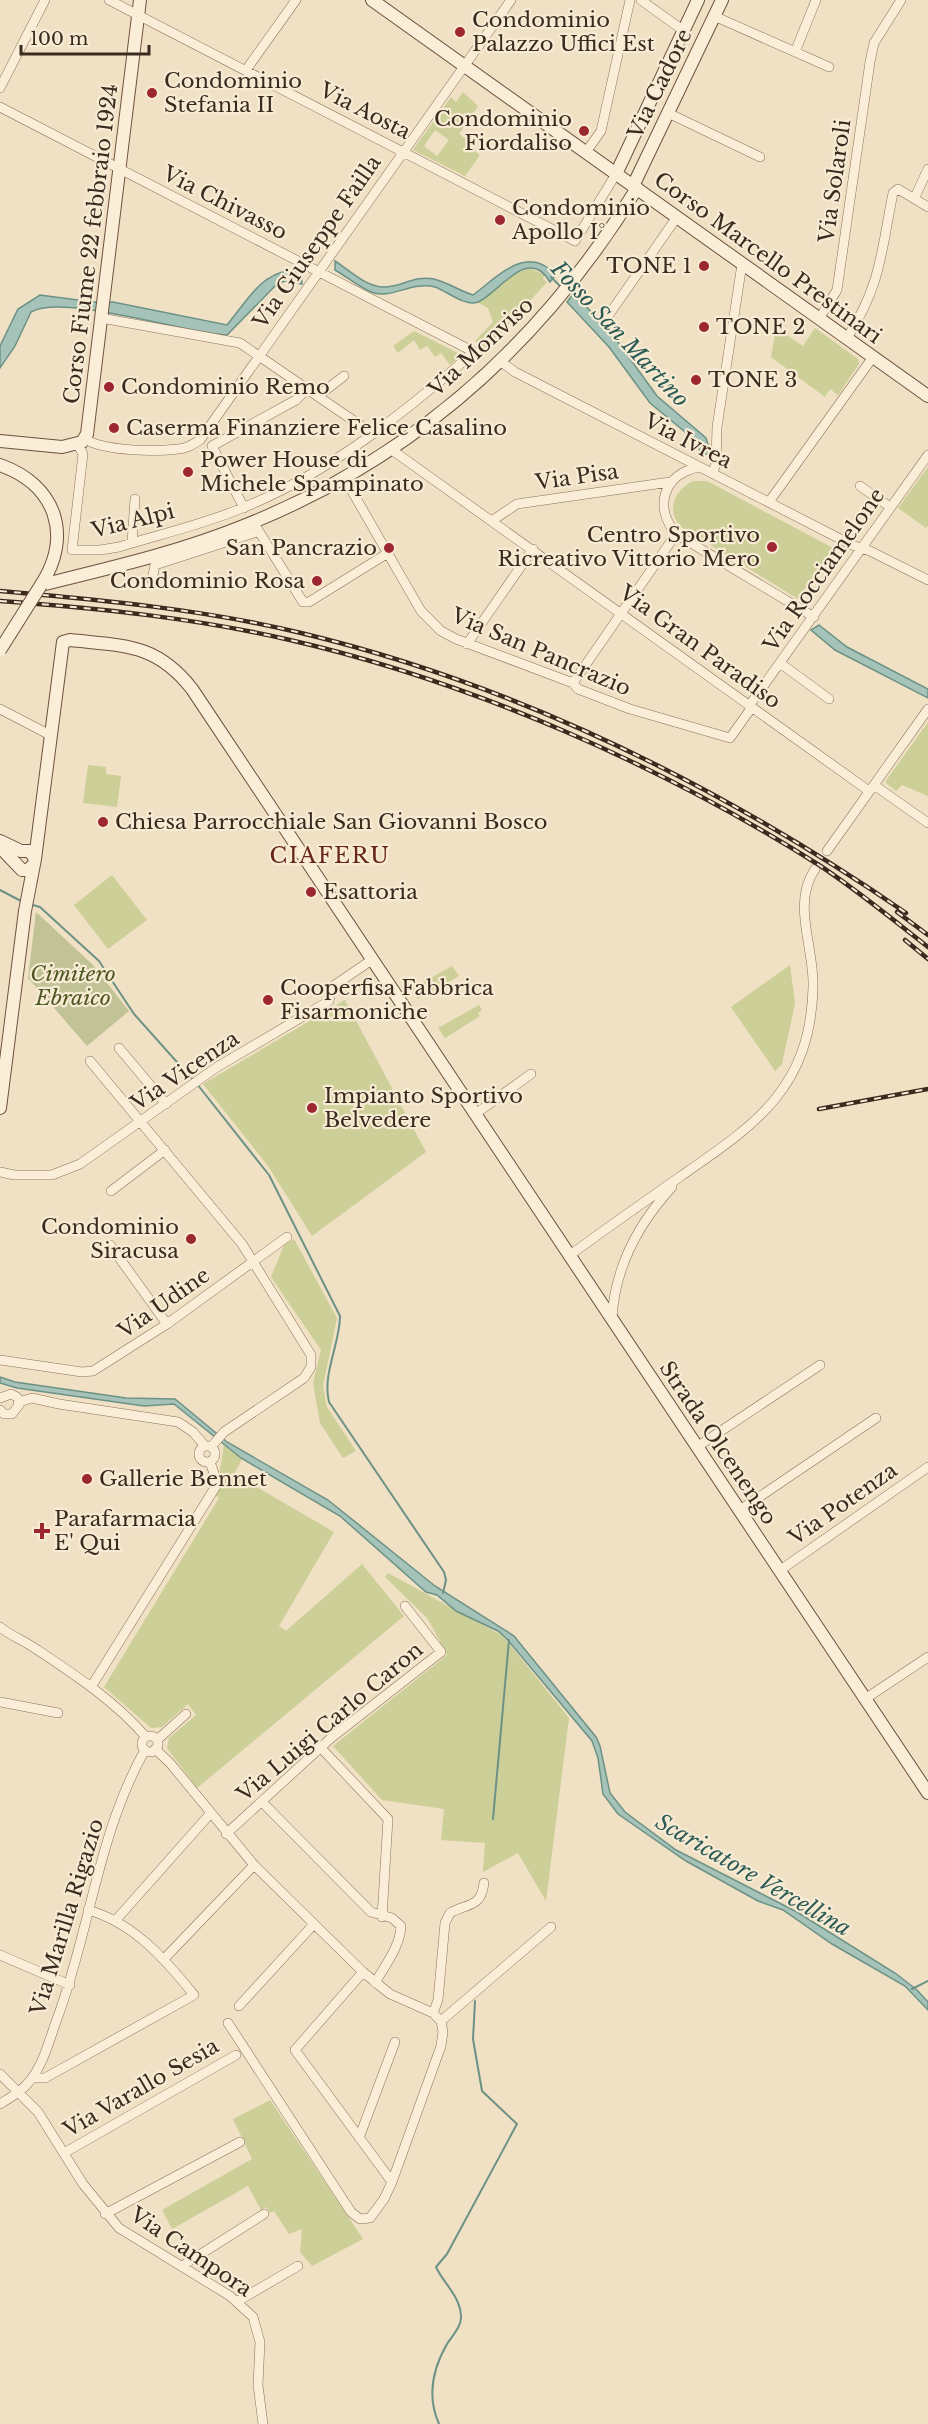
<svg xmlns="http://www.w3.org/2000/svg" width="928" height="2424" viewBox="0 0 928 2424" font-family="'Libre Baskerville',serif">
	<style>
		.green { fill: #cccf97; fill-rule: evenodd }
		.cemetery { fill: #c1c397 }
		.water { fill: #a6c3b9; stroke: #6c9286; stroke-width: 1.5 }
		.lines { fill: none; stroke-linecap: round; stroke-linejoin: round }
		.stream { stroke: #6c9286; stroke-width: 2 }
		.street-casing { stroke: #8c715a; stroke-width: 10 }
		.secondary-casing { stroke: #6d523d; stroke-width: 14 }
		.street { stroke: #faeed8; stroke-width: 9 }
		.secondary { stroke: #faeed8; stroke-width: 12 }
		.rail-casing { stroke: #3b2a1e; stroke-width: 4.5 }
		.rail { stroke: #f7ebd4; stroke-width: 2; stroke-dasharray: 7; stroke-linecap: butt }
		.secondary-bridge-casing { stroke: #6d523d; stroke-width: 14; stroke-linecap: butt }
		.secondary-bridge { stroke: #faeed8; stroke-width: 12 }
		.poi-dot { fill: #9d2730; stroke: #f7ebd4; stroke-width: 2 }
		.labels { text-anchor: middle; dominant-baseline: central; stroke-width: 4.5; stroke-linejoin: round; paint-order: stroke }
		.poi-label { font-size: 21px; fill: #3b2a1e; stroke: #f7ebd4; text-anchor: start }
		.street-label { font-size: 21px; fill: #3b2a1e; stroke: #f7ebd4 }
		.park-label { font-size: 21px; font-style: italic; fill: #4f5824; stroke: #f7ebd4 }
		.water-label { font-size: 22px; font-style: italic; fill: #2d5b55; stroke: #f7ebd4 }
		.neighbourhood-label { font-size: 22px; letter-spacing: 1.5px; fill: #69271c; stroke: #f7ebd4 }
	</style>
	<rect width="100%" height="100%" fill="#f0e0c4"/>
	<path class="green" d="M463,92L478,106L459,134L475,146L473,150L480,155L465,176L413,150L451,97L456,102ZM435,130L449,140L437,156L424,146Z
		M529,268L545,275L543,279L547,282L487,348L475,341L493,322L488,308L476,302L505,279Z
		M776,328L803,346L815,328L858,359L859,364L838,395L830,389L825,397L771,357Z
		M414,331L462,355L450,365L441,353L435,357L427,346L420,350L414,340L398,353L393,346Z
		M928,467V526L926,528L898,508Z
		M693,481H707L833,548L798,599L680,526C666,509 675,490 693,481Z
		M928,722V796L902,785L896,791L885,782Z
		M88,765L106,767V774L121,776L117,807L83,803Z
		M112,875L147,920L108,949L74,905Z
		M790,965L795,1003L782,1064L775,1071L731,1007Z
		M452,966L459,976L418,999L411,989Z
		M345,1000L426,1152L312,1236L268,1166L203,1084Z
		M479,1005L482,1010L478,1013L480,1016L445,1038L438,1028Z
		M294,1239L337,1318L323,1386L327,1407L356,1451L343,1458L320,1423L313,1383L321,1350L271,1277L284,1245Z
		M224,1445L242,1459L234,1474L334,1532L279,1626L286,1631L362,1564L404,1616L197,1788L167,1748L169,1738L196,1715L188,1704L162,1727L151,1728L104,1687L219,1498L214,1494C220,1478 221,1461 224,1445Z
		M388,1573L503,1636L569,1718L546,1901L518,1853L483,1872L485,1843L441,1840L444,1809L382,1800L333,1746L447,1655L428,1619L385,1577Z
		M270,2100L363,2239L312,2266L300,2252L302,2229L289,2234L274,2211L270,2213L266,2207L261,2210L248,2186L172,2229L162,2210L252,2159L233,2119Z"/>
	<path class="cemetery" d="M36,912L93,965L129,1011L87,1046L28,978Z"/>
	<path class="water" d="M335,261C349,270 366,287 384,287C401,287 415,275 434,279C447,282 460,291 473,295C499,276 527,243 556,275L550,282C528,244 498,294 478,302C465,307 447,291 435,287C411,281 391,300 371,292C359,287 347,277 335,270Z
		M289,271L301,273L302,284L286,281L278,283L227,335C185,333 62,293 31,312L15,346L0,368V346L18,309L40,295L93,302H113L227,325C244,305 261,273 289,271Z
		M574,293L615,338L657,396L706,438L711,454H701L696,441L650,403L609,347L567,302Z
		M819,625L847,647L928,689V698L835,650L811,630Z
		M0,1377L15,1382L126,1398L175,1399L227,1442L328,1500L435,1586L514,1636L596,1737L600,1746L610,1793L625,1812L676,1850L797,1912L895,1973L917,1990L928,2002V2010L905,1986L832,1944L783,1910L758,1901L686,1861L618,1814L603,1794L598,1758L592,1741L506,1638L498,1631L456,1611L437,1595L426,1592L340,1516L241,1458L174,1404L144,1406L17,1388L0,1383Z"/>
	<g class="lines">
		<path class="stream" d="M551,277L562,288
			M0,890L21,901
			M29,904L40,907L99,961L134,1014L193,1080
			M197,1084L269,1175L340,1316C340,1344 322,1374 329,1402L444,1572L446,1580L443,1593
			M493,1819L509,1640
			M912,1989L928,1981
			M439,2424C427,2397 432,2370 447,2344C452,2336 462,2326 461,2316C460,2296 444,2284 436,2267L447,2254L517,2124L482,2091L473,2039L475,2001"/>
		<g class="street-casing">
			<path id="street" d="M109,0L575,241L616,174
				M641,0L684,31
				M714,16L829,67
				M795,52L816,0
				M246,70L296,0
				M0,88L45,0
				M0,107L474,352C404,413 332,471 245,507C205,524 161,534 119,547L100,550H72L83,454L78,445
				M668,113L760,157
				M586,152L601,131L630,0
				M915,197L928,169
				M101,318L240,343L373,434
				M606,319L677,217
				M819,319L837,290L870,62L874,43L901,0
				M847,338C881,285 881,253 893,193L898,189L928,207
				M500,361L515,372L852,545L870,551L928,580
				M318,396L344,376
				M85,439C104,451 155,452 178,449C187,449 193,444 200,440L511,0
				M212,446L296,400L307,389
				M212,446L244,508
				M392,450L869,791
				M699,467C664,474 653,506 676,534L814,617
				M713,474L716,462L717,427L742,264
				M345,479L421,611L441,631L456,639L573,683L578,689L630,709L730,738L752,707
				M860,486L890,507
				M769,502L873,357
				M493,520L517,504L670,482
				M253,522L303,602H309L388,553
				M132,543L135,499
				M152,580L155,565L257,532
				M467,644L533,549
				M780,663L829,699
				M573,683L676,534
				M749,706L928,455
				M0,709L50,735
				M874,785L928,823
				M827,851L928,709
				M119,1048L166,1104
				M90,1061L242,1244L311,1355V1367L304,1378L224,1432L211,1447
				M475,1114L531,1074
				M0,1172L14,1175H52L80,1164L217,1067L329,1001L332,987L373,959
				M111,1191L165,1150
				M110,1245L167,1324
				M570,1255C607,1228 644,1202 681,1176C756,1124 810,1089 813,988C815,948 791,905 815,869
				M612,1318C615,1268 638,1224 672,1187
				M0,1360L82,1372L93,1371L167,1324L287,1237
				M0,1398L11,1394L17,1397L19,1405L12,1414H4L0,1410
				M19,1402L32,1398L59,1404L178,1422L193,1432L205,1446
				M199 1454a8 8 0 1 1 16 0a8 8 0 1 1-16 0Z
				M697,1447L820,1365
				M740,1510L876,1418
				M779,1571L928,1467
				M0,1627C11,1636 25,1641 36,1649C75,1675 115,1701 146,1737
				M91,1687L216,1486V1479L210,1462
				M865,1699L928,1657
				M0,1702L58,1713
				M142 1744a8 8 0 1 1 16 0a8 8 0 1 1-16 0Z
				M157,1740L186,1714
				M321,1748L388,1819L382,1917
				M155,1749L170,1763L254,1865L363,1972L390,1994L433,2013L441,2021L443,2032L441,2046L392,2182L384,2199L370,2218L360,2219L351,2212L228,2023
				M262,1802L371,1912L392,1918L401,1926C400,1947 385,1965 375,1983
				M226,1834L331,1738L441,1652L405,1606
				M115,1921L210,1814
				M0,1955L70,1985
				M164,1959L254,1865
				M363,1972L295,2050L392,2182
				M239,2006L314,1924
				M433,2013L438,2000L445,1923L450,1913C468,1903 481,1908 484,1883
				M441,2021L551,1927
				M0,2074L38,2112L83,2184L119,2228L230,2296L253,2317L260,2342L258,2385L263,2424
				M32,2078H45L194,1995C165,1959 134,1923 88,1910
				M0,2104C11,2097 24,2090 32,2078C44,2062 50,2038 57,2019C90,1931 98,1833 145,1750
				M359,2138L395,2042
				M64,2153L236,2055
				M105,2214L240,2142
				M182,2266L264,2214
				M238,2301L298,2266"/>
		</g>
		<g class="secondary-casing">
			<path id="secondary" d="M372,0L928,396
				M616,174L698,0
				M633,186L722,0
				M0,441L62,447L82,442L87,434L140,0
				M0,465C56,485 73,535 41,585
				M41,585C110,568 180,552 246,525C413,458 543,342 637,188
				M0,841L21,851H30L35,859L25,911L0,1108
				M0,847L22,870H28L34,864
				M35,859L63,642L70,640C124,646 156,643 192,689L928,1793"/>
		</g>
		<use href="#street" class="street"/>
		<use href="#secondary" class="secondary"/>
		<g class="rail-casing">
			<path id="rail" d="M0,591C101,600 202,609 301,633C518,685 722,787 906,913
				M0,601C97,608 195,618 290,640C472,682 661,765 819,865C857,890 892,919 928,947
				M897,912L928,935
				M905,940L928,959
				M819,1109L928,1089"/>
		</g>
		<use href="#rail" class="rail"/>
		<g class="secondary-bridge-casing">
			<path id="secondary-bridge" d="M0,650L41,585"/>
		</g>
		<use href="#secondary-bridge" class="secondary-bridge"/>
	</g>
	<g class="poi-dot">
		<circle cx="460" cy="32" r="6"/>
		<circle cx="152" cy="93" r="6"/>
		<circle cx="584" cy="131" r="6"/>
		<circle cx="500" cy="220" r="6"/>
		<circle cx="704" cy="266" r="6"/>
		<circle cx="704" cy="327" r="6"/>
		<circle cx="696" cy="380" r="6"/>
		<circle cx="109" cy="387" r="6"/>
		<circle cx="114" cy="428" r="6"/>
		<circle cx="188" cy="472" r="6"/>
		<circle cx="772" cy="547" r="6"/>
		<circle cx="389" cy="548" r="6"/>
		<circle cx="317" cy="581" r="6"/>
		<circle cx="103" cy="822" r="6"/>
		<circle cx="311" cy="892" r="6"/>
		<circle cx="268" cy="1000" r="6"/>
		<circle cx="312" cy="1108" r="6"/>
		<circle cx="191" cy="1239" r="6"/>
		<circle cx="87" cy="1479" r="6"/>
		<path d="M39 1522h6v6h6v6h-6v6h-6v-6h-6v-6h6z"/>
	</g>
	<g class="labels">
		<g class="poi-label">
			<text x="472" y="20">Condominio<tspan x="472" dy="24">Palazzo Uffici Est</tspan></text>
			<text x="164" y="81">Condominio<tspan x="164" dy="24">Stefania II</tspan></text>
			<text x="572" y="119" text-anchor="end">Condominio<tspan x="572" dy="24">Fiordaliso</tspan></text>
			<text x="512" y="208">Condominio<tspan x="512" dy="24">Apollo I°</tspan></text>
			<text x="692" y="266" text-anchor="end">TONE 1</text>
			<text x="716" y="327">TONE 2</text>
			<text x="708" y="380">TONE 3</text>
			<text x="121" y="387">Condominio Remo</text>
			<text x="126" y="428">Caserma Finanziere Felice Casalino</text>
			<text x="200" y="460">Power House di<tspan x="200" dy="24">Michele Spampinato</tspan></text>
			<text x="760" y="535" text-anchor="end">Centro Sportivo<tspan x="760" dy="24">Ricreativo Vittorio Mero</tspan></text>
			<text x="377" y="548" text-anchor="end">San Pancrazio</text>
			<text x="305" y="581" text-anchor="end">Condominio Rosa</text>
			<text x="115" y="822">Chiesa Parrocchiale San Giovanni Bosco</text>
			<text x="323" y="892">Esattoria</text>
			<text x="280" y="988">Cooperfisa Fabbrica<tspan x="280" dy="24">Fisarmoniche</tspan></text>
			<text x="324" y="1096">Impianto Sportivo<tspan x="324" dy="24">Belvedere</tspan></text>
			<text x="179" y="1227" text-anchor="end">Condominio<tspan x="179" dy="24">Siracusa</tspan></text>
			<text x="99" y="1479">Gallerie Bennet</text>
			<text x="54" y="1519">Parafarmacia<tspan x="54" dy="24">E' Qui</tspan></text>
		</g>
		<g class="street-label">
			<text transform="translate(660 84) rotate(-64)">Via Cadore</text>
			<text transform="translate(365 111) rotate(27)">Via Aosta</text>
			<text transform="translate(835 181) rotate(-82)">Via Solaroli</text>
			<text transform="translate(225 203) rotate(27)">Via Chivasso</text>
			<text transform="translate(317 242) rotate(-55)">Via Giuseppe Failla</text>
			<text transform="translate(91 244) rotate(-83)">Corso Fiume 22 febbraio 1924</text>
			<text transform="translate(768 258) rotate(36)">Corso Marcello Prestinari</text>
			<text transform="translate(481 347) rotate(-43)">Via Monviso</text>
			<text transform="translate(688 441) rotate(27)">Via Ivrea</text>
			<text transform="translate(577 477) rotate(-8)">Via Pisa</text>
			<text transform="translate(133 521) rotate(-14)">Via Alpi</text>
			<text transform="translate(824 570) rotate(-55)">Via Rocciamelone</text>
			<text transform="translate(700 647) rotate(36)">Via Gran Paradiso</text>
			<text transform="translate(541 652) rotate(23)">Via San Pancrazio</text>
			<text transform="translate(185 1071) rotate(-34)">Via Vicenza</text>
			<text transform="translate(164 1303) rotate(-35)">Via Udine</text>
			<text transform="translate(718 1443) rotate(56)">Strada Olcenengo</text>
			<text transform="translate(843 1504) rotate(-35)">Via Potenza</text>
			<text transform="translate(330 1722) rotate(-40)">Via Luigi Carlo Caron</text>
			<text transform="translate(67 1917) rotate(-73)">Via Marilla Rigazio</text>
			<text transform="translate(141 2088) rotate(-30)">Via Varallo Sesia</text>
			<text transform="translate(191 2252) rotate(34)">Via Campora</text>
		</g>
		<g class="park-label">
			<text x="73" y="974">Cimitero<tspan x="73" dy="24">Ebraico</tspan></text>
		</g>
		<g class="water-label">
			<text transform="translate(620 334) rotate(47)">Fosso San Martino</text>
			<text transform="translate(753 1875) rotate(30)">Scaricatore Vercellina</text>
		</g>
		<g class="neighbourhood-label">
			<text x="330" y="855">CIAFERU</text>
		</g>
	</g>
	<path d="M21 45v9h128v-9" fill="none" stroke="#3b2a1e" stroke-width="3"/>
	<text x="30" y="45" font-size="18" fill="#3b2a1e" stroke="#f7ebd4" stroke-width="4.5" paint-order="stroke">100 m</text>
</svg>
